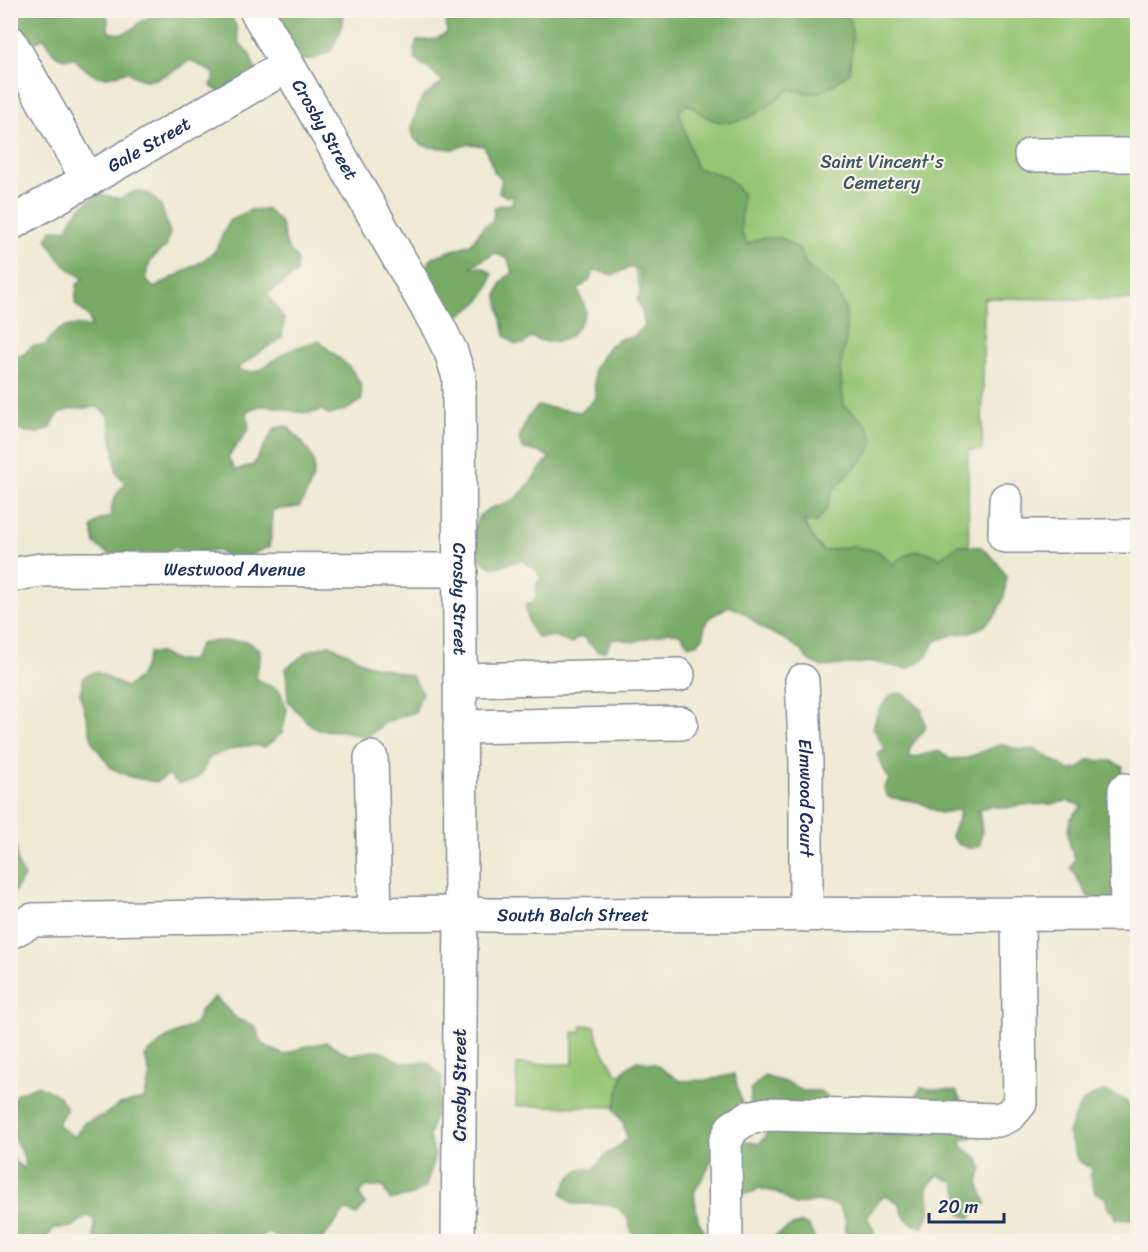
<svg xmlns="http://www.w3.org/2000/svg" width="1148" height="1252" viewBox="0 0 1148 1252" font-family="Sriracha,sans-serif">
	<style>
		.green { fill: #96c675; stroke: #587a6a; stroke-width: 1.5 }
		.forest { fill: #78ab66; stroke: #4a6d62; stroke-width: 1.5 }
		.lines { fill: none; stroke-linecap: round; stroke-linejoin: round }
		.minor-casing { stroke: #858c98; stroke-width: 36 }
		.minor { stroke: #fff; stroke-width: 33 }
		.labels { text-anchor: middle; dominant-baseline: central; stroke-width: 4.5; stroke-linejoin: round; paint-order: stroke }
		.street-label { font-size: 18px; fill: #1b2f5e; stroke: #f7f3e8 }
		.park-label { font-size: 18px; fill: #3a5564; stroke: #f7f3e8 }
	</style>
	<rect width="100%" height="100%" fill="#f7f3e8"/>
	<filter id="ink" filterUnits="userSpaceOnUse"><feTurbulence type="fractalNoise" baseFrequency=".0167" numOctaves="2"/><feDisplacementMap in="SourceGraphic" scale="12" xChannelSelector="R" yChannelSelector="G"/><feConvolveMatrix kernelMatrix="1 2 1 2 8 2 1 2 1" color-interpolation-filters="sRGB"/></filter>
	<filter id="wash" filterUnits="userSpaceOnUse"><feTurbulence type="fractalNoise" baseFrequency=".008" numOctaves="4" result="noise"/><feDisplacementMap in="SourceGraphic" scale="24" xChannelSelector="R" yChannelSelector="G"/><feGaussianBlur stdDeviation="1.35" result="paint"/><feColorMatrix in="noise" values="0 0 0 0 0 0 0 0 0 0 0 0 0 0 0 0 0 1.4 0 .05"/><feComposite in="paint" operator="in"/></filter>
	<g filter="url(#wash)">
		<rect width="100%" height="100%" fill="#efead3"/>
		<path class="green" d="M576,11H1137V300L984,298L982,450H968L969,591L782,593L642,299Z
			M582,1025L595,1026L599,1044L616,1073L623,1074L615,1107L516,1106L517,1064H573V1032H581Z"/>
		<path class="forest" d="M254,10L348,11L344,14L340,32L331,51L315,59L293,61Z
			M11,11H102L108,18V31C136,43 135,12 162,16L166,11H228L236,26L239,42L250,55L256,72L219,92L211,86L215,74L190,60C183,66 161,79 150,80C142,81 133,76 127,71C102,82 92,78 74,58C55,61 52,53 44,37L26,47H11Z
			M445,11H846C856,33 852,50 849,73C825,91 820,98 790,89C770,105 744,128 716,121C706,119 696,109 688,104L679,111L696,168L726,176L742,193L741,232L747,244L762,238H781L798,248L807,266L836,289L846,310V340L840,368L844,406L866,423L874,441L868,454L833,490L826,510L817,522L803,521L814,540L823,551L851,546L878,551L893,564C912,550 918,546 940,558L958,545L981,547L995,560L1006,575L1005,593L997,613L984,626L968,633L954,634L936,641L924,659L907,669L873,662L822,667L807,659L802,651L786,640L762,628L746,614L729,606C716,614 702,618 704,636L697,644L689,645L680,634L668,632L633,642L620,639L611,640L606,651H597L583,637L577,638L571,644L555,636L538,638C528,627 527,619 526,605L536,599L537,583L541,579L536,570L521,560L493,568L483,562L471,546C474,523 476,511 500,505C507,503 512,502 517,497C530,486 538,470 550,457L539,452L524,449L519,439L527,418L538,406L581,412L595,399L594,368L610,345L622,338L633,337L645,326L642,310L637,301L643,286L640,269L628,268L613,275L595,270L590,279L578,290L586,311C575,339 559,349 531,337L524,344H515L505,336L497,296L501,283L506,277L513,274L508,259L495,253L471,266L484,268L492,274C488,301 468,314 444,320L420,276L433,257L471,244L483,227L493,221L494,208L500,205L512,204L513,195L507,197L499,192L502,179L495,173L484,146L469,144L454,149L430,147L420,144L414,138L411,128L421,99L443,82L431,71L415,59L414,49L417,41L436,39L447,33Z
			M135,191L150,194L161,206L170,233L166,247C152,255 146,265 147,281L154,288L201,262L215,251L229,221L250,210L267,209L281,223L287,247L297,259L296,273L268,294L284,319L282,338C267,349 250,356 237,370C264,376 262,366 283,354C294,347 306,344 319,341C332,354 350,363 359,381C362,386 361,394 362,400L348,409L330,415L322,410C318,411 313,413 308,413C286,413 269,398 247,411L249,429L228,457L235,470L253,465L275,428L287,426C297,436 313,452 314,466C316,478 305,497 299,507L272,510V533L269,547C257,551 247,558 235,561L216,550L194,553L174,548L163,553L108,554L95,544L92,527L101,519L111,517C110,504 117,492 126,483L117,474L109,417L98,407L71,409L58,414L50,429L38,433L20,431L11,418L10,354L23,355L32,346L46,345C55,326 72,322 91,328L89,317L75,304L77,285L83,278C65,269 56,257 47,239L52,230L67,229C73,212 85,203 99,194L120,199Z
			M216,641H247L260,650V661L255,678L280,691L287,710L282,733L265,747C238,743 233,749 209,758C202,776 198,781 178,784L169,775L156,782L131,777L111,768L93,743L80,693L84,677L96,671L126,687C142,679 144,669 149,653H160L178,661L192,660L200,644Z
			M329,645L348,653L366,664L412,676L422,692L415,712L386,722L366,738L344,731L318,730L306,721L288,701L286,668L309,651Z
			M903,693L921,709L926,728L910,747V758L939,751L950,759L967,758L1001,744L1020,750L1035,749L1069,770L1078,769L1089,760L1112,761L1123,767L1121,778L1132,885L1106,903L1088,897L1071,868L1075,858C1069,847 1066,832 1070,820C1072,816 1079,810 1082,806L1068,801L1051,804L1020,805L1006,808L989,806L979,810L982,831L980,845L971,849L958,844L951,836L960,814L958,810L940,813L919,802L888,797L884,788L889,780L877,755L885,749L873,728L878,711L892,694Z
			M11,838L16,846L17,862L24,877L11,897Z
			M215,997L237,1019L255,1026L262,1044L284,1055L303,1047L327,1042L349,1055L379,1050L402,1063L428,1062L442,1077L441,1091L429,1137L435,1156L426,1186L413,1195L390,1200L383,1187H365L359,1194L365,1204L357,1215L345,1210L322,1240H286L268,1233L248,1242L94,1241V1219L87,1216L72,1227L54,1228L44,1241H11V1158L24,1169C27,1151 16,1147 11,1133C7,1121 12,1105 16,1094L38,1085L59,1096L67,1108L57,1125L75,1137L83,1123L104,1115L120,1104L144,1099L150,1076L145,1056L165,1039L195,1024L201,1010Z
			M637,1061L655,1064L680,1081L710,1080L734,1074L744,1113L715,1155L694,1193L698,1220L710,1241H642L631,1232L628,1219L616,1206L607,1204H573L562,1193L568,1180L580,1169H594L607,1154L619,1147L627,1138L623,1123L614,1110L624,1070Z
			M764,1076L791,1084L802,1091H820L831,1099L855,1106L882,1097L898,1098L912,1102L921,1088L956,1091L977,1132L969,1139L959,1140L964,1148L979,1159L982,1169L978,1183L986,1203L970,1218L960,1214L959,1195L954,1182L938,1175C919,1193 933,1196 929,1213C928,1218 925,1223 923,1227C910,1224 902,1219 900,1204L886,1195L879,1200L867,1217L874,1230L875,1241H845L846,1221L838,1205L817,1201L795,1205L778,1193L759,1188L751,1193L734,1195L738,1139L759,1144L765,1137L767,1125L750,1105L751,1089Z
			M1107,1092C1120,1097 1135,1104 1137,1119V1215L1129,1220L1116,1219L1114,1212L1108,1209L1106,1198L1095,1192L1090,1176L1093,1169L1078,1161L1068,1133C1076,1111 1081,1094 1107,1092Z
			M802,1223L809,1227L816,1241H770L772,1238L792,1226Z"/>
	</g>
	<g filter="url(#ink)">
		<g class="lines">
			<g class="minor-casing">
				<g id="minor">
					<path id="s1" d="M256,10L439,328L451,352L459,377L461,913L458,1242"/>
					<path d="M10,42L88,180"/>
					<path d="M1031,155H1138"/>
					<path id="s2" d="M10,224L287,66"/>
					<path d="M1006,500L1005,536H1138"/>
					<path id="s3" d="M10,575L41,570L77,569L461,570"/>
					<path d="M460,680L678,675"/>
					<path id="s4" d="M802,681L806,762V915"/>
					<path d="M460,727L681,723"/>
					<path d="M371,758L375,914"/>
					<path d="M1125,790L1127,914"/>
					<path id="s5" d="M10,932L33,920L375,914L461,913L487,915L1138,914"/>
					<path d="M726,1242L725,1143L732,1128L748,1118L768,1114L998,1120L1010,1115L1020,1103L1018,914"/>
				</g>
			</g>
			<use href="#minor" class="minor"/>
		</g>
	</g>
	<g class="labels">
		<g class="street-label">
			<text stroke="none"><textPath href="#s1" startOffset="138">Crosby Street</textPath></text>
			<text stroke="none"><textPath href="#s2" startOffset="160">Gale Street</textPath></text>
			<text stroke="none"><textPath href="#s3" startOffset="225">Westwood Avenue</textPath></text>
			<text stroke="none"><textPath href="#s1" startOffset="642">Crosby Street</textPath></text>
			<text stroke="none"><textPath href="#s4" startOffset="117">Elmwood Court</textPath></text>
			<text stroke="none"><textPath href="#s5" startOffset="566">South Balch Street</textPath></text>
			<text transform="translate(460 1085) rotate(-90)">Crosby Street</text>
		</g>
		<g class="park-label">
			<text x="882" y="162">Saint Vincent's<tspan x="882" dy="21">Cemetery</tspan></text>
		</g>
	</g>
	<rect width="1148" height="1252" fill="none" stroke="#f7f3e8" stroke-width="36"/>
	<path d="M929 1213v9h75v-9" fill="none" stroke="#1b2f5e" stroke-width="3"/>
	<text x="938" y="1213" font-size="18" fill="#1b2f5e" stroke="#f7f3e8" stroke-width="4.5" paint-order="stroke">20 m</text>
</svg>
